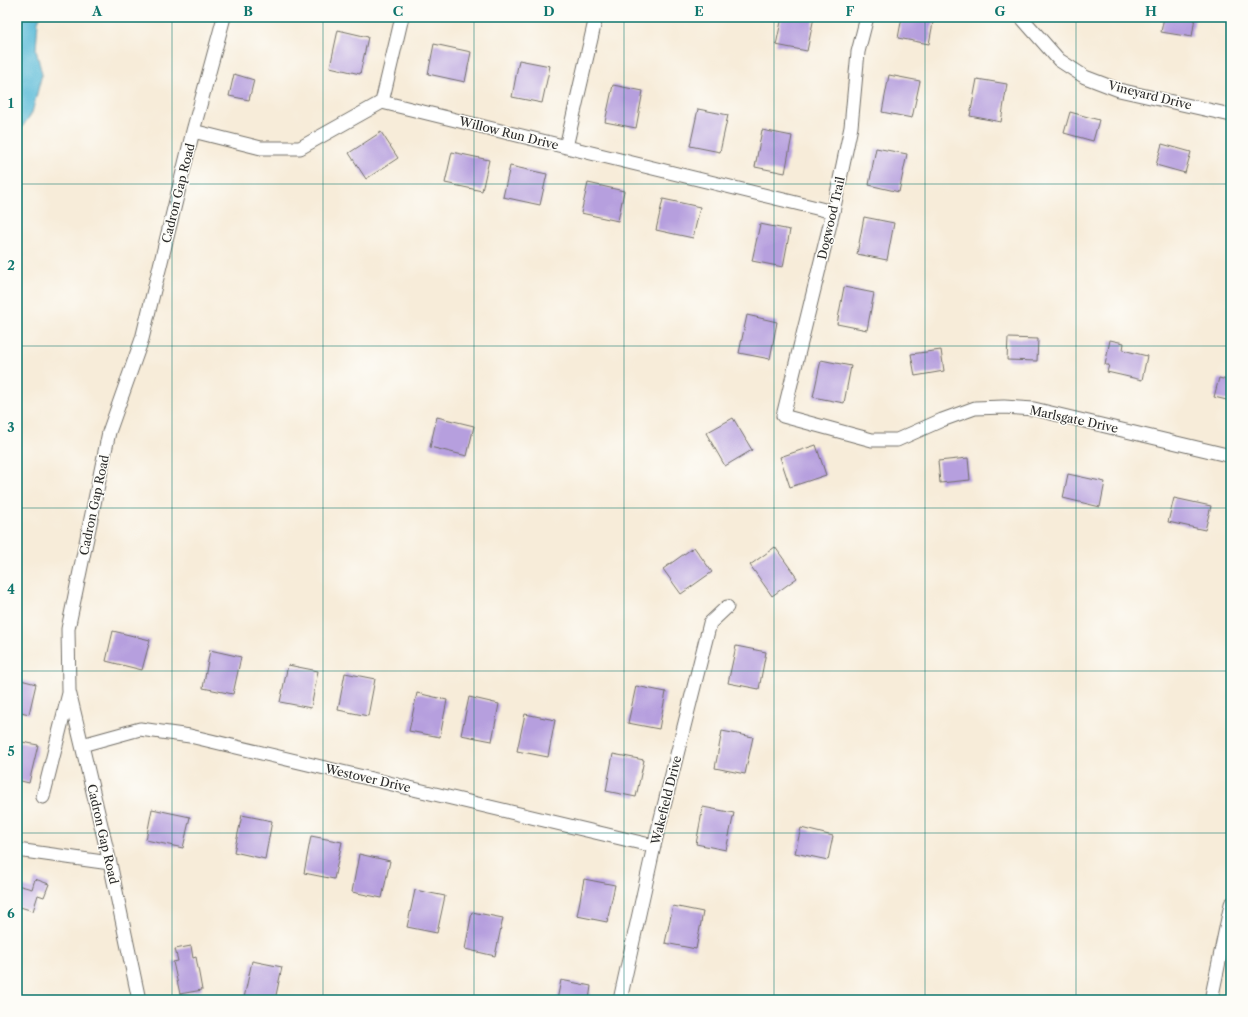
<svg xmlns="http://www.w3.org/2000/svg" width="1248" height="1017" viewBox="0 0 1248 1017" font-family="'Libre Caslon Text',serif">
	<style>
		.water { fill: #5abbd8; stroke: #427382 }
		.building { fill: #b69fde }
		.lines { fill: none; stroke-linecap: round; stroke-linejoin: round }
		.minor-casing { stroke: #726f68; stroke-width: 15 }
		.minor { stroke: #fff; stroke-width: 13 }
		.grid { fill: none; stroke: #0f766e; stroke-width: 1; stroke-opacity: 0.55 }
		.labels { text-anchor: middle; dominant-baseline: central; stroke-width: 3; stroke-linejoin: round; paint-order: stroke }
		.street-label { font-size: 12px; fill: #2b2b2b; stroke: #fdfcf7 }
		.neatline { fill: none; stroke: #0f766e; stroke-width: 1.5 }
		.grid-label { font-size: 13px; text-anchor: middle; font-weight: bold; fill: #0f766e }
	</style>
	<rect width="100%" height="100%" fill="#fdfcf7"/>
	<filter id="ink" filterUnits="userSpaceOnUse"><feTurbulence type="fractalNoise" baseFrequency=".025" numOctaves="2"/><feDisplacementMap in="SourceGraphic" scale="8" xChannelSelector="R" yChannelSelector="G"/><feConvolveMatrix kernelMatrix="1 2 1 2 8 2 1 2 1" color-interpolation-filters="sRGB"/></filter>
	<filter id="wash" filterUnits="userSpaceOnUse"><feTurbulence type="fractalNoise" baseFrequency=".012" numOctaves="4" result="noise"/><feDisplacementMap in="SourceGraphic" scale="16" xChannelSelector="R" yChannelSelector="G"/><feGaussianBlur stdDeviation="0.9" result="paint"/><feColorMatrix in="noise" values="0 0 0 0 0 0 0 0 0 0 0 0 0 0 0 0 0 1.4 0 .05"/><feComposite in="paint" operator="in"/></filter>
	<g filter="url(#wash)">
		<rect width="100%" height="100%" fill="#f7ecd9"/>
		<path class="water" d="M17,17H40L38,21L36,50L42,74L32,113L18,133L17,137Z"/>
		<g id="blocks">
			<path class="building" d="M782,17H814L807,51L776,45Z
				M902,17H934L929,44L898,38Z
				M1164,17H1195L1192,37L1161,32Z
				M338,30L368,37L360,74L330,67Z
				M434,44L471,52L465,82L428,74Z
				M519,60L550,66L542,103L512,97Z
				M234,74L254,80L249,100L229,96Z
				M889,75L920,81L912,118L882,112Z
				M977,79L1007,84L1001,122L970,116Z
				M613,85L643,91L636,128L605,122Z
				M698,109L728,115L720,152L690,146Z
				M1070,112L1099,120L1093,141L1064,133Z
				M762,130L792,136L785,173L755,167Z
				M381,132L398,158L366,179L349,153Z
				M1162,144L1191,152L1185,173L1156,165Z
				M876,148L907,154L899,192L869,185Z
				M452,152L489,160L482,191L445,183Z
				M510,166L547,174L540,205L503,197Z
				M588,183L624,191L618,221L581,213Z
				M663,199L700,207L693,238L656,230Z
				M864,217L894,223L887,260L857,254Z
				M760,224L790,230L783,267L752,261Z
				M844,287L874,293L867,330L837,324Z
				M747,315L777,322L770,359L739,353Z
				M1008,338L1038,339L1037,361L1007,360Z
				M1110,340L1124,343L1123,350L1147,356L1142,380L1107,372L1109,365H1105Z
				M941,350L944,371L915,376L911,354Z
				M821,360L851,366L844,403L813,397Z
				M1219,378L1231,381V401L1214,397Z
				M437,417L474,426L467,456L430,447Z
				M733,418L752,450L725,466L706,433Z
				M816,445L826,475L790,487L780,457Z
				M968,458L970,480L940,483L938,461Z
				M1068,474L1105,482L1100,507L1063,498Z
				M1174,498L1211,506L1205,530L1168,522Z
				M694,547L712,572L681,594L663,569Z
				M775,547L797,578L772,596L750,565Z
				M113,631L150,640L142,670L106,661Z
				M736,646L766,652L759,689L728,683Z
				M210,650L241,657L233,694L203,688Z
				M288,665L318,671L311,708L280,702Z
				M345,673L375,679L368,716L338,710Z
				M21,680L36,684L29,714L17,711V697Z
				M636,686L666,692L659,729L628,723Z
				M417,693L447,700L440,737L409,731Z
				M469,697L499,704L492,741L461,735Z
				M525,714L555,720L548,757L517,751Z
				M722,731L753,737L745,774L715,768Z
				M17,741L38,745L29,783L17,780Z
				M613,754L644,760L636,797L606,791Z
				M703,807L734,813L726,850L696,844Z
				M152,809L190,817L183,848L146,840Z
				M242,815L272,821L265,859L234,852Z
				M801,828L833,836L828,860L795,853Z
				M311,836L342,842L334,879L304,873Z
				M359,854L390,861L382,898L352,892Z
				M35,879L49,884L44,897L38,895L33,911L17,906V885L32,889Z
				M584,879L615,885L607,922L577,916Z
				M415,890L445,896L437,933L407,927Z
				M673,906L703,912L696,949L665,943Z
				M472,912L503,918L495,956L465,949Z
				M191,946L193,958L196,957L202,990L180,994L173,962L178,961L175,949Z
				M252,961L282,967L275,1000H255L244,998Z
				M561,980L591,986L589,1000H557Z"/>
		</g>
	</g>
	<g filter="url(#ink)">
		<use href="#blocks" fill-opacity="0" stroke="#726f68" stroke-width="1"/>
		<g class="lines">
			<g class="minor-casing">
				<path id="minor" d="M867,17L858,52L851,127L833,212L783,416L872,440H897L942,420L975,408L1004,407L1034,409L1231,456
					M1021,17L1059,60L1085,77L1119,90L1231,115
					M382,102L402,17
					M193,131L261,148H300L382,102L833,212
					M566,147L596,17
					M82,745L140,729L190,736L654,846
					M43,797L69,693
					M17,850L110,863
					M139,1000L110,863L69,691L68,629L109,432L142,339L193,131L224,17
					M620,1000L654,846L710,623L727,607
					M1211,1000L1231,904"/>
			</g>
			<use href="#minor" class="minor"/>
		</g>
	</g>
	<path class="grid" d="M172,17V1000M323,17V1000M474,17V1000M624,17V1000M774,17V1000M925,17V1000M1076,17V1000M17,184H1231M17,346H1231M17,508H1231M17,671H1231M17,833H1231"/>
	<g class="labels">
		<g class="street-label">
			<text transform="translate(1150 95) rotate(14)">Vineyard Drive</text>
			<text transform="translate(509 133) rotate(14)">Willow Run Drive</text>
			<text transform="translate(178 193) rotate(-76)">Cadron Gap Road</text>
			<text transform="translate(831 218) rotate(-77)">Dogwood Trail</text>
			<text transform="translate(1074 419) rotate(12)">Marlsgate Drive</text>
			<text transform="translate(94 505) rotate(-78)">Cadron Gap Road</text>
			<text transform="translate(368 778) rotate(13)">Westover Drive</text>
			<text transform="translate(666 800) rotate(-76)">Wakefield Drive</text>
			<text transform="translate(103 834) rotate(77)">Cadron Gap Road</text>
		</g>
	</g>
	<rect width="1248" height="1017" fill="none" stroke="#fdfcf7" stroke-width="44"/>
	<rect x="22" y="22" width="1204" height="973" class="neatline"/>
	<g class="grid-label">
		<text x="97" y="16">A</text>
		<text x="248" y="16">B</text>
		<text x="398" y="16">C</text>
		<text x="549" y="16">D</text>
		<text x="699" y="16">E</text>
		<text x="850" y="16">F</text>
		<text x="1000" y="16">G</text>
		<text x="1151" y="16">H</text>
		<text x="11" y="108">1</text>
		<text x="11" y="270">2</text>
		<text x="11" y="432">3</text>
		<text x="11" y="594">4</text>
		<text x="11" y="756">5</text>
		<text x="11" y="918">6</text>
	</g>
</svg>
